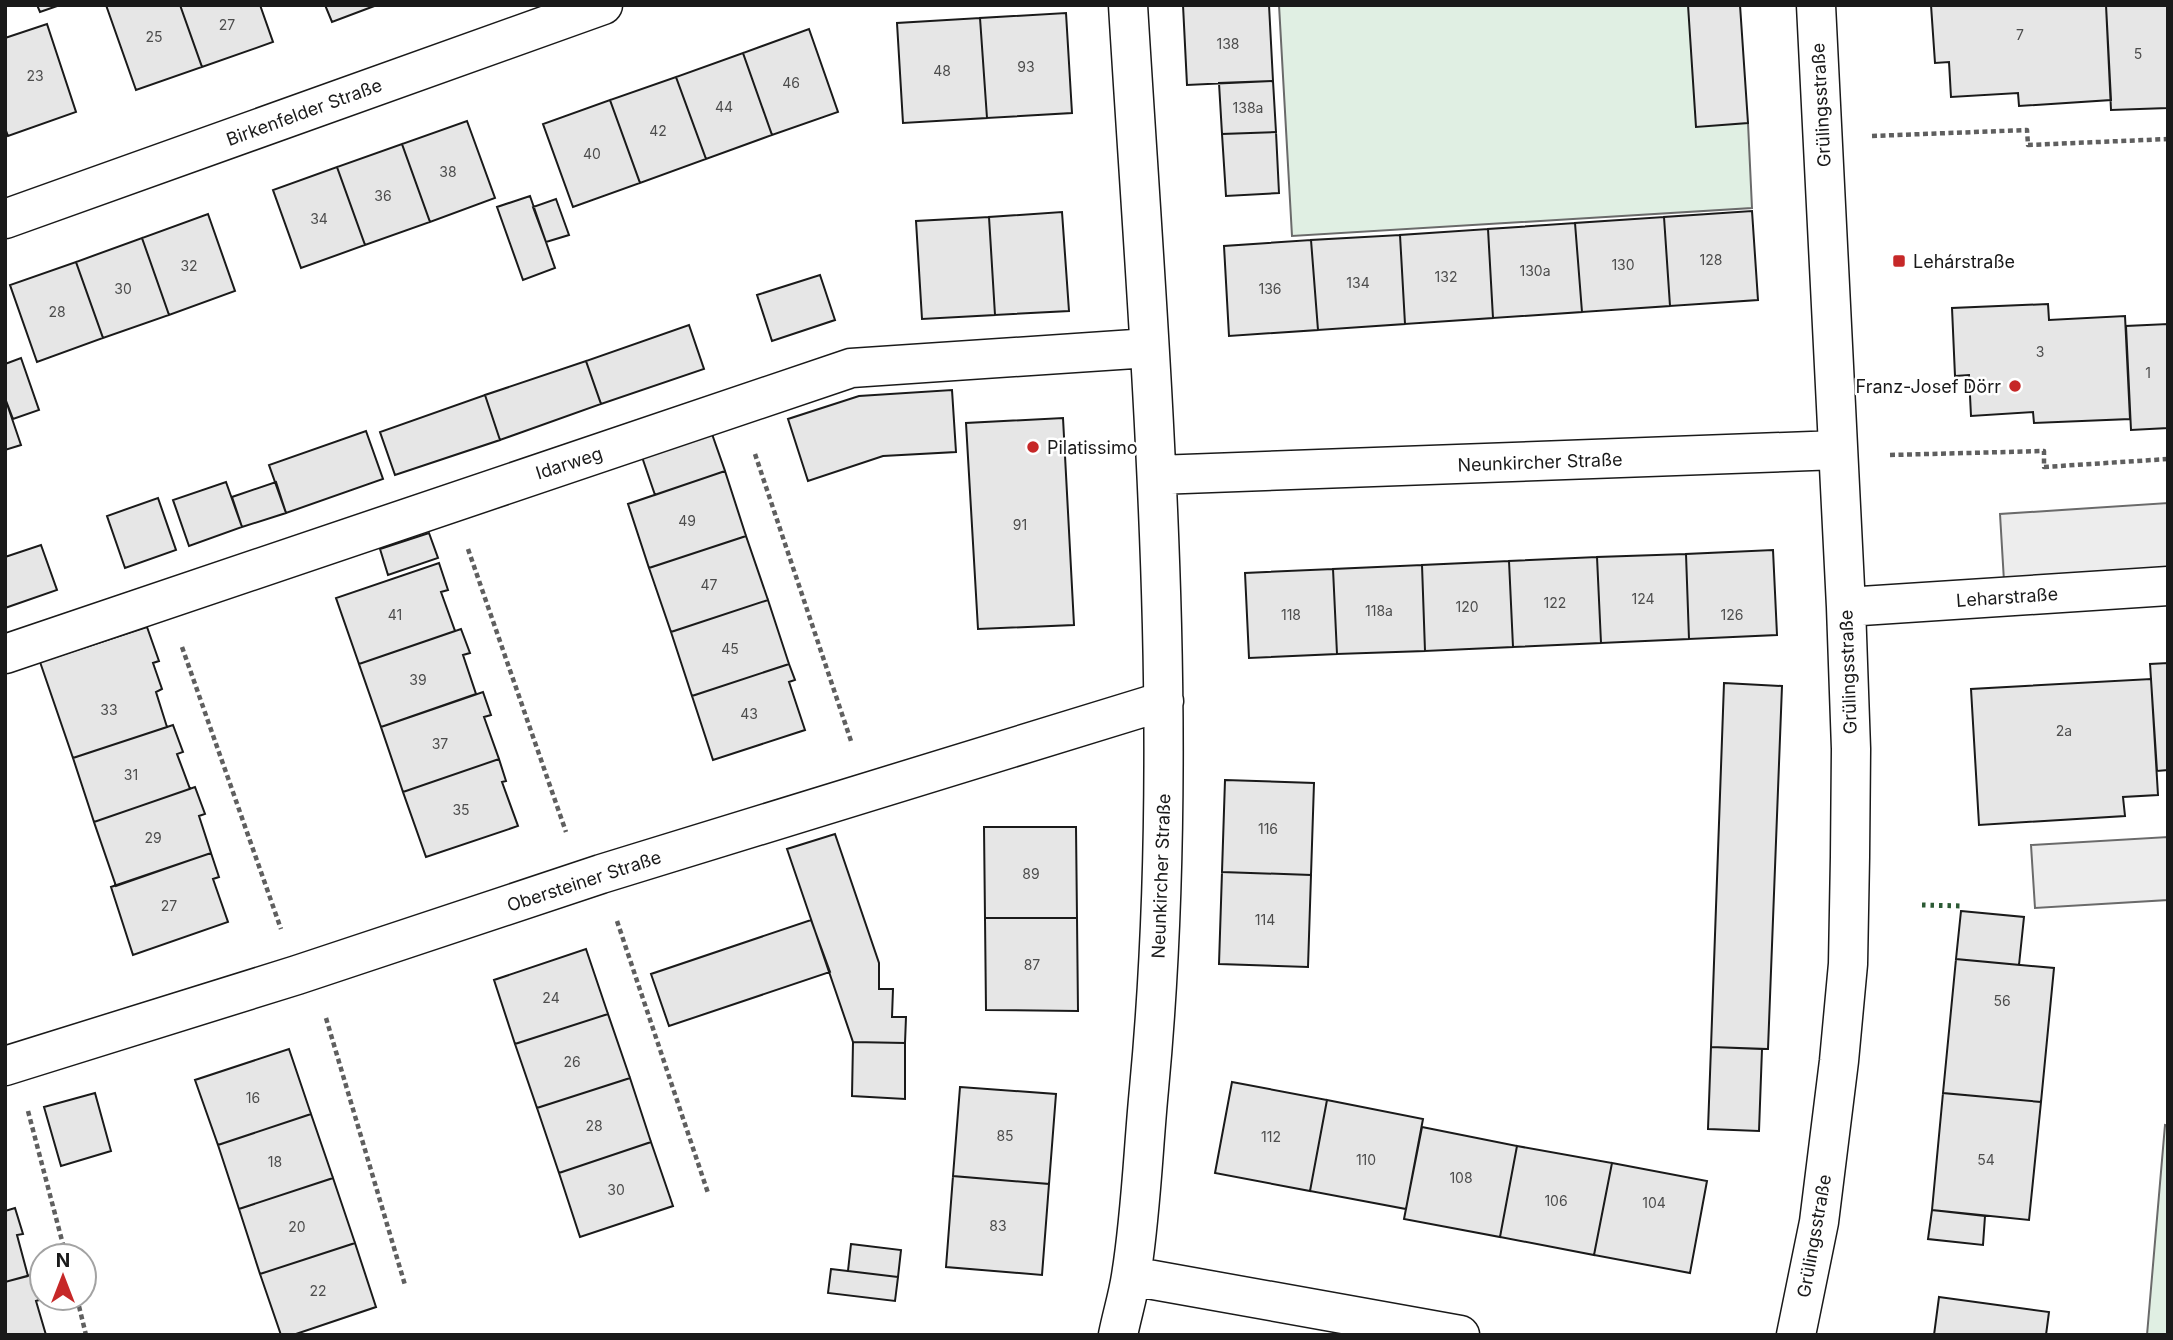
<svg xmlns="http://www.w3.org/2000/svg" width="2173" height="1340" viewBox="0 0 2173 1340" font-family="Inter,sans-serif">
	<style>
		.green { fill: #e0efe3; stroke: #6a6a6a; stroke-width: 2 }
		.parking { fill: #ededed; stroke: #6a6a6a; stroke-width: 2 }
		.building { fill: #e6e6e6; stroke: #1a1a1a; stroke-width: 2 }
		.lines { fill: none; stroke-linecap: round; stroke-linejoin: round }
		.minor-casing { stroke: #1a1a1a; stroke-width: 41 }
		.path { stroke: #5f5f5f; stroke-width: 4.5; stroke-dasharray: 5 3.5; stroke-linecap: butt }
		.minor { stroke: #fff; stroke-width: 38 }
		.hedge { stroke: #2b5a34; stroke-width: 5; stroke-dasharray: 3.5 5; stroke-linecap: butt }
		.poi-dot { fill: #c62828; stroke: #fff; stroke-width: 2.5 }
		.labels { text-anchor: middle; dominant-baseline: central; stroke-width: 5; stroke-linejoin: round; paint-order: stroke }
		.number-label { font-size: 14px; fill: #4d4d4d }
		.street-label { font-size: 18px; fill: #1a1a1a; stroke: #fff }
		.poi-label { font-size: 18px; fill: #1a1a1a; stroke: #fff; text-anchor: start }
	</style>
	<rect width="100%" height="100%" fill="#fff"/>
	<path class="green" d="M1279,5H1688L1748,123L1752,208L1292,236Z
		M2165,1125L2168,1126V1335H2147Z"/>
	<path class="parking" d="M2168,503V586L2005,598L2000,514Z
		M2168,837V900L2035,908L2031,845Z"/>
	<path class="building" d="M37,5H60L40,12Z
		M106,5H180L202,67L136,90Z
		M180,5H260L273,42L202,67Z
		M325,5H377L332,22Z
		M1183,5H1269L1273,81L1187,85Z
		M1688,5H1740L1748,123L1696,127Z
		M1931,5H2106L2111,100L2019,106L2018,93L1951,97L1949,62L1935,63Z
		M2106,5H2168V108L2111,110Z
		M1066,13L1072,113L987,118L980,18Z
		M980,18L987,118L903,123L897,23Z
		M47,24L76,112L8,136L5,128V38Z
		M809,29L838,112L772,135L743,53Z
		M743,53L772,135L706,159L676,77Z
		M676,77L706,159L640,183L610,100Z
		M1273,81L1276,132L1222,134L1219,83Z
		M610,100L640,183L573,207L543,124Z
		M467,121L495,198L430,222L402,144Z
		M1276,132L1279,193L1226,196L1222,134Z
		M402,144L430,222L365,245L337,167Z
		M337,167L365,245L301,268L273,190Z
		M530,196L555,268L523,280L497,207Z
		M556,199L569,235L546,242L533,207Z
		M1752,211L1758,300L1670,306L1664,217Z
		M1062,212L1069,311L995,315L989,217Z
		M208,214L235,291L169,315L142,238Z
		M989,217L995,315L922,319L916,221Z
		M1664,217L1670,306L1582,312L1575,223Z
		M1575,223L1582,312L1493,318L1488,229Z
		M1488,229L1493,318L1405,324L1400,235Z
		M1400,235L1405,324L1318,330L1311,240Z
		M142,238L169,315L103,338L76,262Z
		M1311,240L1318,330L1229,336L1224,246Z
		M76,262L103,338L37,362L10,285Z
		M820,275L835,320L772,341L757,295Z
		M2048,304L2049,320L2125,316L2130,419L2034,423L2033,412L1971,416L1969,375L1955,376L1952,308Z
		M2168,324V428L2131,430L2126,326Z
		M689,325L704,369L601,404L586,361Z
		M21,358L39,410L13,419L5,398V364Z
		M586,361L601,404L500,440L485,395Z
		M952,390L956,452L883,456L808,481L788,419L859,396Z
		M485,395L500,440L395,475L380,432Z
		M5,398L21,445L5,450Z
		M1063,418L1074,625L978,629L966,423Z
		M366,431L383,479L286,513L269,465Z
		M712,434L725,471L655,495L642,457Z
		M725,471L746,536L649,568L628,504Z
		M226,482L242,527L189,546L173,500Z
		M276,482L286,513L242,527L232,497Z
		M158,498L176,550L125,568L107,516Z
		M429,533L438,558L388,575L380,549Z
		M746,536L768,600L671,632L649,568Z
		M41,545L57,590L5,608V557Z
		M1773,550L1777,635L1689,639L1686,554Z
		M1686,554L1689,639L1601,643L1597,557Z
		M1597,557L1601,643L1513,647L1509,561Z
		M1509,561L1513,647L1425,651L1422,565Z
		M439,563L448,590L441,592L455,631L359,664L336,598Z
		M1422,565L1425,651L1337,654L1333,569Z
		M1333,569L1337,654L1249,658L1245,573Z
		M768,600L789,664L692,696L671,632Z
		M147,627L159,661L153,663L162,689L156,692L167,727L73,758L40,662Z
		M461,629L470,653L463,655L476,694L381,727L359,664Z
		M2168,663V770L2157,771L2150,664Z
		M789,664L795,680L789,682L805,730L713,760L692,696Z
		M2151,679L2158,795L2123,797L2125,816L1979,825L1971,689Z
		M1724,683L1782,686L1768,1049L1711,1047Z
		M483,692L491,715L484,717L499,759L403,792L381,727Z
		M173,725L183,752L177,754L190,789L94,822L73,758Z
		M499,759L506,781L502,782L518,826L426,857L403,792Z
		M1225,780L1314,783L1311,875L1222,872Z
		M195,787L205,814L199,816L211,853L116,886L94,822Z
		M984,827H1076L1077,918H985Z
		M835,834L879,963V989H893L892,1017H906L905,1043L853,1042L787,849Z
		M211,853L219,877L213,879L228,922L133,955L111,887Z
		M1222,872L1311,875L1308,967L1219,964Z
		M1961,911L2024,917L2019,965L1956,959Z
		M985,918H1077L1078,1011L986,1010Z
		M811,920L830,972L669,1026L651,974Z
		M586,949L608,1014L515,1044L494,980Z
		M1956,959L2054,968L2041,1102L1943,1093Z
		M608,1014L630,1078L537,1108L515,1044Z
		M853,1042L905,1043V1099L852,1096Z
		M1711,1047L1762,1049L1759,1131L1708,1129Z
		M289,1049L311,1114L218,1145L195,1080Z
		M630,1078L651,1142L559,1173L537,1108Z
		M1232,1082L1327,1100L1310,1191L1215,1173Z
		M960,1087L1056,1094L1049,1184L953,1176Z
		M95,1093L111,1151L61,1166L44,1107Z
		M1943,1093L2041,1102L2029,1220L1932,1210Z
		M1327,1100L1423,1119L1406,1209L1310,1191Z
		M311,1114L333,1178L239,1209L218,1145Z
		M1422,1127L1517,1146L1500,1237L1404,1219Z
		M651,1142L673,1206L580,1237L559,1173Z
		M1517,1146L1612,1163L1594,1255L1500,1237Z
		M1612,1163L1707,1181L1690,1273L1594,1255Z
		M953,1176L1049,1184L1042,1275L946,1267Z
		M333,1178L355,1243L260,1274L239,1209Z
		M15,1208L23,1234L17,1235L28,1276L5,1282V1211Z
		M1932,1210L1985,1216L1983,1245L1928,1239Z
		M355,1243L376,1307L293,1335H281L260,1274Z
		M851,1244L901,1250L898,1277L848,1271Z
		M831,1269L898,1277L895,1301L828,1293Z
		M34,1274L42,1299L36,1301L46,1335H5V1282Z
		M1939,1297L2049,1312L2046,1335H1934Z"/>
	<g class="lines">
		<g class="minor-casing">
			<path id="minor" d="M5,219L603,5
				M1157,475L1838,450
				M1846,607L2168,586
				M5,654L851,368L1149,348
				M5,1066L297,975L601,874L1164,701
				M1131,1276L1460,1335
				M1118,1335C1122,1315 1128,1296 1131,1276C1141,1215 1143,1151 1149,1089C1183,728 1150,366 1128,5
				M1796,1335L1819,1222L1839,1061L1848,964L1850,857L1851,749L1846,607L1816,5"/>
		</g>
		<path class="path" d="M1872,136L2027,130L2028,145L2168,139
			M755,454L852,744
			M1890,455L2044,451V467L2168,459
			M468,549L566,832
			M182,647L281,929
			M617,921L708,1193
			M326,1018L405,1285
			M28,1111L66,1256
			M77,1298L86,1335"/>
		<use href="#minor" class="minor"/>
		<path class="hedge" d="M1922,905L1964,906"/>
	</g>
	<g class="poi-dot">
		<rect x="1892" y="254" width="14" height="14" rx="3.5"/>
		<circle cx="2015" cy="386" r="7"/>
		<circle cx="1033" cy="447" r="7"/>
	</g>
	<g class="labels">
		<g class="number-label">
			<text x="227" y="24">27</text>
			<text x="2020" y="34">7</text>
			<text x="154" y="36">25</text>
			<text x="1228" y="43">138</text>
			<text x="2138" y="53">5</text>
			<text x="1026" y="66">93</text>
			<text x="942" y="70">48</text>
			<text x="35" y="75">23</text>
			<text x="791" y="82">46</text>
			<text x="724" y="106">44</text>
			<text x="1248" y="107">138a</text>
			<text x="658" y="130">42</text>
			<text x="592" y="153">40</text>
			<text x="448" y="171">38</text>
			<text x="383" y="195">36</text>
			<text x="319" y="218">34</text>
			<text x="1711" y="259">128</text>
			<text x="1623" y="264">130</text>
			<text x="189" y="265">32</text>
			<text x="1535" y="270">130a</text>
			<text x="1446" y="276">132</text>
			<text x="1358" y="282">134</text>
			<text x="123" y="288">30</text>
			<text x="1270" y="288">136</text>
			<text x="57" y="311">28</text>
			<text x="2040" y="351">3</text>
			<text x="2148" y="372">1</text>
			<text x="687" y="520">49</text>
			<text x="1020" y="524">91</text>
			<text x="709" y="584">47</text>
			<text x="1643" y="598">124</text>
			<text x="1555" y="602">122</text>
			<text x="1467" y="606">120</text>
			<text x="1379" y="610">118a</text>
			<text x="395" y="614">41</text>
			<text x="1291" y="614">118</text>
			<text x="1732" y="614">126</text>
			<text x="730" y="648">45</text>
			<text x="418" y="679">39</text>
			<text x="109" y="709">33</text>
			<text x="749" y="713">43</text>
			<text x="2064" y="730">2a</text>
			<text x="440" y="743">37</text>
			<text x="131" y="774">31</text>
			<text x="461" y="809">35</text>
			<text x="1268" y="828">116</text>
			<text x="153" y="837">29</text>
			<text x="1031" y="873">89</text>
			<text x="169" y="905">27</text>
			<text x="1265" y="919">114</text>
			<text x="1032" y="964">87</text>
			<text x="551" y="997">24</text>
			<text x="2002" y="1000">56</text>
			<text x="572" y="1061">26</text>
			<text x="253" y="1097">16</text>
			<text x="594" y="1125">28</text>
			<text x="1005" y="1135">85</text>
			<text x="1271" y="1136">112</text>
			<text x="1366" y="1159">110</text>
			<text x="1986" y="1159">54</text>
			<text x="275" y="1161">18</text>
			<text x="1461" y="1177">108</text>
			<text x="616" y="1189">30</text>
			<text x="1556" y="1200">106</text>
			<text x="1654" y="1202">104</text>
			<text x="998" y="1225">83</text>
			<text x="297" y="1226">20</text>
			<text x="318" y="1290">22</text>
		</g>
		<g class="street-label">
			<text transform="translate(1821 105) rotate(-93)">Grülingsstraße</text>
			<text transform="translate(304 112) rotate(-20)">Birkenfelder Straße</text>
			<text transform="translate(1540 462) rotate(-2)">Neunkircher Straße</text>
			<text transform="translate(569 463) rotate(-18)">Idarweg</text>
			<text transform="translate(2007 597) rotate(-4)">Leharstraße</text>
			<text transform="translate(1848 672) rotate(-92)">Grülingsstraße</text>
			<text transform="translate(1161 876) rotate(-88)">Neunkircher Straße</text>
			<text transform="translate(584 881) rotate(-18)">Obersteiner Straße</text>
			<text transform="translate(1814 1236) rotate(-80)">Grülingsstraße</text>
		</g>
		<g class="poi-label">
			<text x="1913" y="261">Lehárstraße</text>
			<text x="2001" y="386" text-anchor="end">Franz-Josef Dörr</text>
			<text x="1047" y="447">Pilatissimo</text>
		</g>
	</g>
	<rect width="2173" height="1340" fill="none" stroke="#1a1a1a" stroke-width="14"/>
	<g transform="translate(63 1277)"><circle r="33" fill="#ffffff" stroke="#a3a3a3" stroke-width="2"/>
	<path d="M0-5L12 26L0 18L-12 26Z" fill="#c62828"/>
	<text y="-10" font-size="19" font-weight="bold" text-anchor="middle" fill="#1a1a1a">N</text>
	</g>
</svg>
